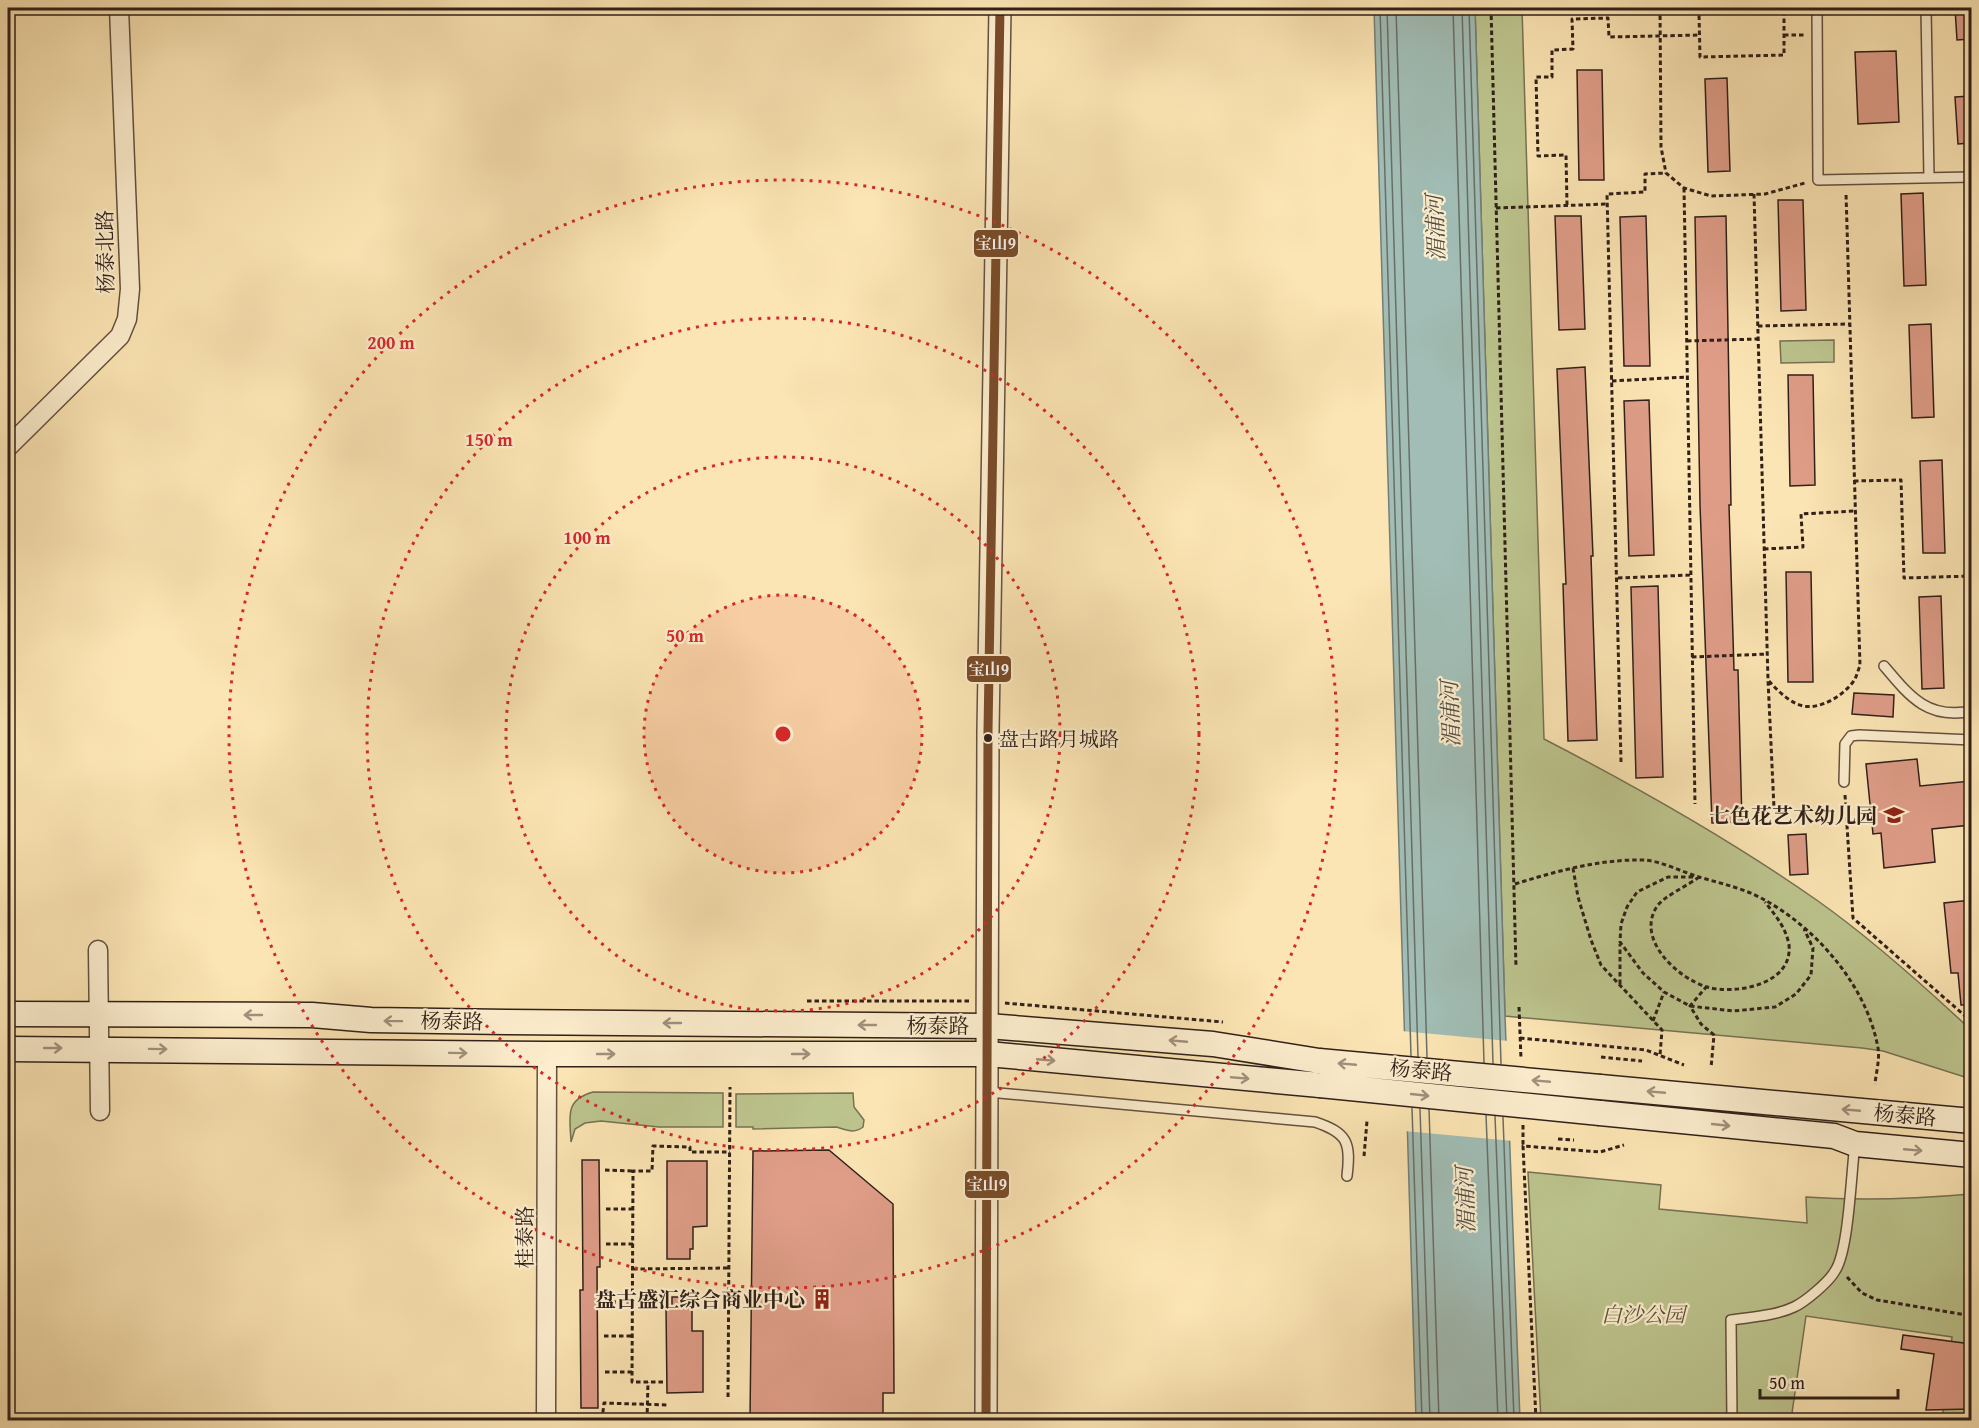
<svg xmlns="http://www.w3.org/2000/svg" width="1979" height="1428" viewBox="0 0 1979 1428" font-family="'Gentium Book Plus','Noto Serif SC',serif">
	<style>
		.green { fill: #bdc58e; stroke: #767254; stroke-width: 1.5 }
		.water { fill: #a1bdb5; stroke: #747e77; stroke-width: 1.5 }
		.pier { fill: #fce5b4 }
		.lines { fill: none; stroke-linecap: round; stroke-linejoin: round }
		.shore { stroke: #686e67; stroke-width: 1.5 }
		.building { fill: #df9d88; stroke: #302019; stroke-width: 1.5 }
		.service-casing { stroke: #635140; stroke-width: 12 }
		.minor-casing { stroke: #635140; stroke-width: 21 }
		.tertiary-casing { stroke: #635140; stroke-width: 24 }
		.secondary-casing { stroke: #302019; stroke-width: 27 }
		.path { stroke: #302019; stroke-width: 3; stroke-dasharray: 4.5 3; stroke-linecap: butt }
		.service { stroke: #fdeece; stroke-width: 9 }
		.minor { stroke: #fdeece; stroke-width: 18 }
		.tertiary { stroke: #fdeece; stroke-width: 21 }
		.secondary { stroke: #fdeece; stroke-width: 24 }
		.secondary-bridge-casing { stroke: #302019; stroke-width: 27; stroke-linecap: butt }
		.secondary-bridge { stroke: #fdeece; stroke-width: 24 }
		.bus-1-casing { stroke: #fdeece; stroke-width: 14 }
		.bus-1 { stroke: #7a4b2a; stroke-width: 9 }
		.oneway { stroke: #a1917d }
		.ring { fill: none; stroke: #d62828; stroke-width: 3; stroke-dasharray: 3 6 }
		.bus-dot { fill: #302019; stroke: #fdeece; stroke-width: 2 }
		.labels { text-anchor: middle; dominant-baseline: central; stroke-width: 4.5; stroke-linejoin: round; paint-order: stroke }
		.bus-label { font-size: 20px; fill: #302019; stroke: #fdeece; text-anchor: start }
		.street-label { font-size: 21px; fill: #302019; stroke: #fdeece }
		.poi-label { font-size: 21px; font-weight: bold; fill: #302019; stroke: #fdeece; text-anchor: end }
		.park-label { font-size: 21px; font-style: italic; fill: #5a523c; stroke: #fdeece }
		.water-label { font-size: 22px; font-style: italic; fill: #524f48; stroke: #fdeece }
		.centre { fill: #d62828; stroke: #fdeece; stroke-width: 3 }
		.ring-label { font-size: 18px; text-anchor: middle; font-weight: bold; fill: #d62828; stroke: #fdeece; stroke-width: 4.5; stroke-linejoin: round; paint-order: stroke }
		.line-badge { stroke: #fdeece; stroke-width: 2 }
		.badge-label { font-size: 16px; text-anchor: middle; font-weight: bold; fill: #fff }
	</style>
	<rect width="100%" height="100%" fill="#fce5b4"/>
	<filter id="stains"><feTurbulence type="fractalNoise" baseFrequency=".00333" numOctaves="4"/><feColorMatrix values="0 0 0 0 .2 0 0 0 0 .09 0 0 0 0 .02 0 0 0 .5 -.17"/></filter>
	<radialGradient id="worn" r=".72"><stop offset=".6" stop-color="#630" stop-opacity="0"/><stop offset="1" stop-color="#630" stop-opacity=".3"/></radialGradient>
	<path class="green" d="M1475,8H1522L1544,739C1639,788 1731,840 1818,901C1873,940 1923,985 1971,1030V1079L1883,1051L1862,1048L1505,1016Z
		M1834,340V362L1781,363L1780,341Z
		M593,1092L723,1093V1127H659L601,1121L585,1123L575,1129L571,1142C570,1117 564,1100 593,1092Z
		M853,1093L854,1107L864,1120L863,1127C854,1134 847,1130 836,1127L753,1129V1127H736V1094Z
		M1528,1172L1661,1185L1659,1209L1807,1223L1806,1197C1863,1201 1914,1199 1971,1194V1420H1942L1952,1337L1806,1316L1791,1420H1541Z"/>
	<path class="water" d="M1374,8H1475L1505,1016L1520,1420H1416Z"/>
	<path class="pier" d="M1401,1031L1509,1041L1511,1089L1402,1078Z
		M1402,1084L1511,1095L1513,1141L1404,1131Z"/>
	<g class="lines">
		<path class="shore" d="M1380,8L1411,1056
			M1387,8L1418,1057
			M1396,8L1427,1057
			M1453,8L1484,1063
			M1462,8L1493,1064
			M1469,8L1501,1064
			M1412,1108L1422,1420
			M1420,1109L1430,1420
			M1429,1109L1439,1420
			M1486,1115L1498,1420
			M1495,1116L1507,1420
			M1503,1117L1514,1420"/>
	</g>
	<path class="building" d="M1955,8H1971V39L1957,40Z
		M1896,51L1899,122L1858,124L1855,52Z
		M1577,70H1602L1604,180H1579Z
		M1727,78L1730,171L1708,172L1705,79Z
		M1971,96V143L1958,144L1955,97Z
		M1923,193L1926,285L1904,286L1901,194Z
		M1778,200H1803L1806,310L1781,311Z
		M1555,216H1581L1585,329L1559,330Z
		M1646,216L1650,366H1624L1620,217Z
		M1726,216L1731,505H1729L1734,670H1738L1742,822L1712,823L1700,505L1695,217Z
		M1931,324L1934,417L1912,418L1909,325Z
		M1585,367L1593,556H1591L1597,740L1568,741L1563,584H1566L1557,369Z
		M1788,375H1813L1815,485L1790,486Z
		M1649,400L1654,555L1629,556L1624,401Z
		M1942,460L1945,553H1923L1920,461Z
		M1786,572H1811L1813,682H1788Z
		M1658,586L1663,777L1636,778L1631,587Z
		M1941,596L1944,688L1922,689L1919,597Z
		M1854,693L1894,695L1893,717L1852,714Z
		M1917,759L1920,786L1971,781V825L1932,829L1935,862L1884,868L1881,833L1873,834L1866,764Z
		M1806,834L1808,874L1790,875L1788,835Z
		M1971,900V1005H1961L1958,973H1951L1944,903Z
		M829,1150L893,1204L894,1393H883V1420H750L753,1151Z
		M582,1160H599L600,1267H597L598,1408H581L580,1290H583Z
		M667,1161H707V1226L693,1227V1249H690V1259H667Z
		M672,1297H692V1331H703V1392L667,1393L666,1307H672Z
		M1903,1335L1971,1344V1409L1926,1410L1934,1354L1901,1349Z"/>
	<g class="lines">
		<g class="service-casing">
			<path id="service" d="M1817,8L1818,180L1972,177
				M1926,8L1929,178
				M1884,666C1910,697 1928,720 1972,711
				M1844,782L1845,744L1851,736L1859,735L1972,740
				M988,1092L1315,1122C1348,1133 1351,1143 1347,1176
				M1732,1420L1731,1320C1751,1317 1775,1316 1794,1307C1805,1302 1829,1282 1835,1271C1849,1250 1851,1173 1855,1144"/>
		</g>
		<g class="minor-casing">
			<path id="minor" d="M8,447L120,336L127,319L130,289L119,8
				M98,950L100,1111
				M546,1420L547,1054"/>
		</g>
		<g class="tertiary-casing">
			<path id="tertiary" d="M986,1420L988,731L1000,8"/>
		</g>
		<g class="secondary-casing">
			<path id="secondary" d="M8,1014L312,1015L371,1020L507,1022L988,1026L1213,1044L1319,1061
				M8,1049L547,1054H988L1320,1085
				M1600,1087L1972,1121
				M1600,1113L1834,1136L1855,1144L1972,1155"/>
		</g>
		<path class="path" d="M1491,8L1516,967
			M1660,8L1661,147L1666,173L1684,188L1711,196L1765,194L1805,183
			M1784,11V55L1700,57L1699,13Z
			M1784,35H1804
			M1684,188L1695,804
			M1754,194L1768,680L1774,808
			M1567,205L1566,155L1538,156L1536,77H1552V50L1573,49L1572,19L1608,18L1609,37L1700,35
			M1496,208L1608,204
			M1758,326L1849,324
			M1687,341L1758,339
			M1612,381L1687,377
			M1854,481L1901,480L1904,578L1972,576
			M1764,549L1803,547L1801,514L1855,511
			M1618,578L1691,575
			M1692,657L1768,654
			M1769,681C1778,691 1790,703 1803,706C1821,710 1846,694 1855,679C1857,675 1858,670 1860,666L1846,193
			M1621,762L1607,194L1645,192V174L1666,173
			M1845,795L1853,918L1972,1022
			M1573,868L1578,897L1591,940L1601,965L1662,1030L1660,1055
			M1693,877H1668L1637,892L1627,907L1621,924L1620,942L1643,973L1664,992L1690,1006L1733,1011L1775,1007L1796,994L1811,975L1813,948L1804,929
			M1699,877C1687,886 1665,896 1658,905C1634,938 1677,978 1707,987C1735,995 1793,985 1789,945C1786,928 1776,916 1765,902
			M1515,884C1557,871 1600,859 1644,860C1661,861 1680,871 1696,876C1718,883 1740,887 1761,898C1816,927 1867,986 1878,1048C1880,1059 1876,1073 1875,1084
			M1620,984V944
			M1707,986L1690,1006L1701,1024L1714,1035L1711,1068
			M807,1001H969
			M1005,1003L1223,1022
			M1519,1007L1521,1059
			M1653,1021L1664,992
			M1520,1038L1646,1050L1684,1065
			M1601,1057L1642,1061
			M1523,1125V1146
			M1558,1139L1574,1140
			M1364,1156L1367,1121
			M605,1170L633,1171
			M606,1209H633
			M606,1244H633
			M633,1269L729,1268
			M1847,1277L1862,1293L1877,1300L1972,1316
			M604,1302H632
			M604,1336H632
			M605,1372H632
			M663,1382H632L633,1171H652L653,1146L690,1147V1152H730
			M728,1397L730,1087
			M602,1420L604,1403L667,1405
			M647,1420L648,1382
			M1536,1420L1523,1146L1600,1152L1624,1145"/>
		<use href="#service" class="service"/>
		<use href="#minor" class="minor"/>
		<use href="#tertiary" class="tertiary"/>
		<use href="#secondary" class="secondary"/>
		<g class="secondary-bridge-casing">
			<path id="secondary-bridge" d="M1319,1061L1600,1087
				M1320,1085L1600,1113"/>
		</g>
		<use href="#secondary-bridge" class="secondary-bridge"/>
		<g class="bus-1-casing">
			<path id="bus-1" d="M986,1420L988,731L1000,8"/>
		</g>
		<use href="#bus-1" class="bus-1"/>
	</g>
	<defs><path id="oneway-shaft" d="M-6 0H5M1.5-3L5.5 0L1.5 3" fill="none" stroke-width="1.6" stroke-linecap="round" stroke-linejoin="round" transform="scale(1.5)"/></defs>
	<g class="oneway">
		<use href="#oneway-shaft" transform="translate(253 1015) rotate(-180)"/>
		<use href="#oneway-shaft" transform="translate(393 1021) rotate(-179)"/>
		<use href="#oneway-shaft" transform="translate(672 1023) rotate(-180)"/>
		<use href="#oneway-shaft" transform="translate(867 1025) rotate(-180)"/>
		<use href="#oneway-shaft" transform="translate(1178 1041) rotate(-175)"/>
		<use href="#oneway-shaft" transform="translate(53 1048)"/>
		<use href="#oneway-shaft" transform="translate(158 1049) rotate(1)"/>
		<use href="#oneway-shaft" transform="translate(458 1053) rotate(1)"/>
		<use href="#oneway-shaft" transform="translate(606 1054)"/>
		<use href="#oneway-shaft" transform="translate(801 1054)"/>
		<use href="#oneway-shaft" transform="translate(1046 1060) rotate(5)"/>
		<use href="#oneway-shaft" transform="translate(1347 1064) rotate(-175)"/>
		<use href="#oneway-shaft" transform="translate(1240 1078) rotate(5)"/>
		<use href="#oneway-shaft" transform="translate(1541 1081) rotate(-175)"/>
		<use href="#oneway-shaft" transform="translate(1656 1092) rotate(-175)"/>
		<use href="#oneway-shaft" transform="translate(1420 1095) rotate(6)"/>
		<use href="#oneway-shaft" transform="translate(1851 1110) rotate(-175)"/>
		<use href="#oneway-shaft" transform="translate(1721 1125) rotate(6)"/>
		<use href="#oneway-shaft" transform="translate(1913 1150) rotate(5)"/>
	</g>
	<circle cx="783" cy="734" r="139" fill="#d62828" fill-opacity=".12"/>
	<g class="ring">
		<circle cx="783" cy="734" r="139"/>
		<circle cx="783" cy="734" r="277"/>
		<circle cx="783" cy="734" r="416"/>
		<circle cx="783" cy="734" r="554"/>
	</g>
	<defs>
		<g id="school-bare" transform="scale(1.62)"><path d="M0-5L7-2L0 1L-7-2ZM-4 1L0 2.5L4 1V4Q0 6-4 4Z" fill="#8f2418" stroke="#fdeece" stroke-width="2.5" paint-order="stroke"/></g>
		<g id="building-bare" transform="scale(1.62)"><path d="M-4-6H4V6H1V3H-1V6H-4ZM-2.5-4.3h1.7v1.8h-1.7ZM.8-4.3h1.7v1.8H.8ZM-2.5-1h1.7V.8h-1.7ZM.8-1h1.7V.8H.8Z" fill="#8f2418" stroke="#fdeece" stroke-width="2.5" paint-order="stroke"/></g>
	</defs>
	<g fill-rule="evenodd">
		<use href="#school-bare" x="1894" y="815"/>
		<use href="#building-bare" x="822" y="1299"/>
	</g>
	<circle class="bus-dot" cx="988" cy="738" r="5"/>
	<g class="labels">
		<g class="bus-label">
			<text x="999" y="738">盘古路月城路</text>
		</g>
		<g class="street-label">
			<text transform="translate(105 252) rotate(-91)">杨泰北路</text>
			<text transform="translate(452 1021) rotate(1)">杨泰路</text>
			<text x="938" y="1025">杨泰路</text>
			<text transform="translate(1421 1070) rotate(5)">杨泰路</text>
			<text transform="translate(1905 1115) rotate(5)">杨泰路</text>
			<text transform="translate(524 1237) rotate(-90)">桂泰路</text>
		</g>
		<g class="poi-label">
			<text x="1877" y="815">七色花艺术幼儿园</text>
			<text x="805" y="1299">盘古盛汇综合商业中心</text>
		</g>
		<g class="park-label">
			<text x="1643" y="1314">白沙公园</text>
		</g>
		<g class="water-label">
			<text transform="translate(1435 228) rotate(-92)">湄浦河</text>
			<text transform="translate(1450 714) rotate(-92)">湄浦河</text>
			<text transform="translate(1465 1200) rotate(-92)">湄浦河</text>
		</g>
	</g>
	<circle cx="783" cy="734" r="9" class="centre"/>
	<g class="ring-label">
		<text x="391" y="349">200 m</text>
		<text x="489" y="446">150 m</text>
		<text x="587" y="544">100 m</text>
		<text x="685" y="642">50 m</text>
	</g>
	<g class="line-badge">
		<rect x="973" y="229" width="46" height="29" rx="6" fill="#7a4b2a"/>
		<rect x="966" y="655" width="46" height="28" rx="6" fill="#7a4b2a"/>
		<rect x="964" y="1170" width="46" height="29" rx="6" fill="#7a4b2a"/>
	</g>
	<g class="badge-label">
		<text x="996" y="249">宝山9</text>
		<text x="989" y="675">宝山9</text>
		<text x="987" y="1190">宝山9</text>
	</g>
	<rect width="1979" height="1428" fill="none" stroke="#fce5b4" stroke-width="30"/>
	<rect x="9" y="9" width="1961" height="1410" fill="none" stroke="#302019" stroke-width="3"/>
	<rect x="15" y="15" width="1949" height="1398" fill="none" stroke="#302019" stroke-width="1.5"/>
	<path d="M1760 1389v9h138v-9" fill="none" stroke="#302019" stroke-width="3"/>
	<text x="1769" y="1389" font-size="18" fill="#302019" stroke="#fdeece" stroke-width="4.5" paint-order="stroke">50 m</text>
	<rect width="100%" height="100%" filter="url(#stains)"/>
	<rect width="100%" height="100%" fill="url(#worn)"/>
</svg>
